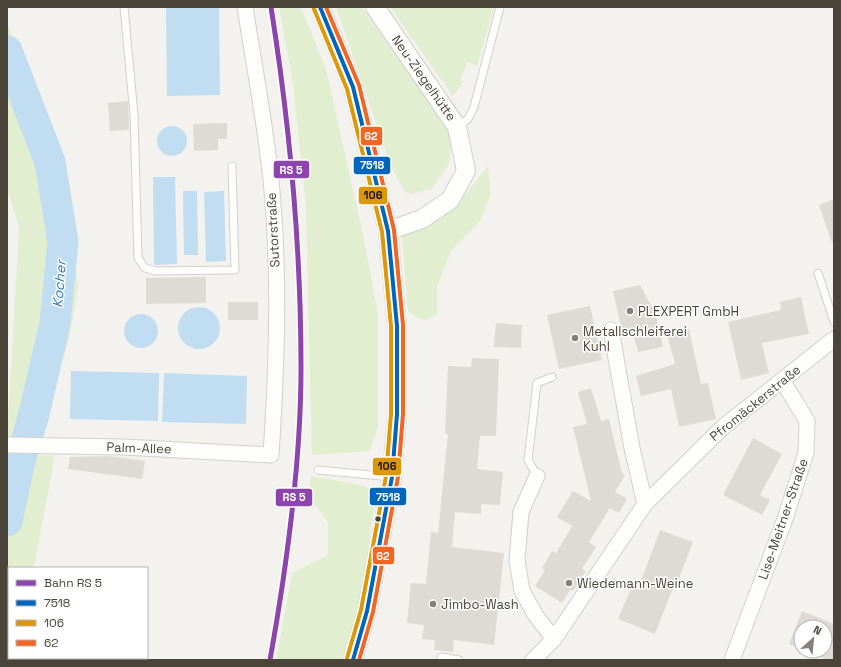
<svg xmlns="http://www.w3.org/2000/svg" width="841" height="667" viewBox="0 0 841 667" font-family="'Space Grotesk',sans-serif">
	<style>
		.green { fill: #e1eecf }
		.water { fill: #c0ddf1 }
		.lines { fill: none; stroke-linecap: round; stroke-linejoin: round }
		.stream { stroke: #c0ddf1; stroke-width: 5 }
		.river { stroke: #c0ddf1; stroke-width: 31 }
		.building { fill: #dedbd6 }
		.service-casing { stroke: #d2d0cb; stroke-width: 9 }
		.minor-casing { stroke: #d2d0cb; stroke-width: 17 }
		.tertiary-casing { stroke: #d2d0cb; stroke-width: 20 }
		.service { stroke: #fdfdfc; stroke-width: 7 }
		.minor { stroke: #fdfdfc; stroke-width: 15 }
		.tertiary { stroke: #fdfdfc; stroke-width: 18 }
		.bus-1-casing { stroke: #fff; stroke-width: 7 }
		.bus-2-casing { stroke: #fff; stroke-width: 7 }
		.bus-3-casing { stroke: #fff; stroke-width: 7 }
		.bus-1 { stroke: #0065bd; stroke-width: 4 }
		.bus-2 { stroke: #dd9709; stroke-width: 4 }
		.bus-3 { stroke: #f26522; stroke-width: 4 }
		.rail-1-casing { stroke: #fff; stroke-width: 8 }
		.rail-1 { stroke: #8e44ad; stroke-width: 5 }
		.poi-dot { fill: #868178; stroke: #fff; stroke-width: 1.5 }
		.bus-dot { fill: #4b4439; stroke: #fff; stroke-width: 1.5 }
		.labels { text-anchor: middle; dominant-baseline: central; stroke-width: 3; stroke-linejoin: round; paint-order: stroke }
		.street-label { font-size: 13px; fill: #4b4439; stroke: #fff }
		.poi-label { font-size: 13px; fill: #4b4439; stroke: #fff; text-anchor: start }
		.water-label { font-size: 14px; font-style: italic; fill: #2e7ab2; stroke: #fff }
		.line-badge { stroke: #fff; stroke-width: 1.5 }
		.badge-label { font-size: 11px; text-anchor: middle; font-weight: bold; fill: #fff }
		.pale-badge-label { font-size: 11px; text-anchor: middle; font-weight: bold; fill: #111 }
	</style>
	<rect width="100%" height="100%" fill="#f4f2ee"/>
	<path class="green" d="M279,7H301L326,69L363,234L378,313V426L370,451L312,455L306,206L293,85Z
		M336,7H362L452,136L449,164L432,189L411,194L405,192L391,167Z
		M390,7H494L477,66L468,62L460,81H464L453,96Z
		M7,22L64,170L78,286L70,335L43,431L7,437L19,228L7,188Z
		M488,166L491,194L480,221L451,251L437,287V314L424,321L408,312L402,235L456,206Z
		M55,455L34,568H9V658L7,656V457Z
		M311,476L365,486L377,495L371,524L361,609L344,660H276L292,573L328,555V523L318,508L308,498Z
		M9,658H130L141,660H11Z"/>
	<path class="water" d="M166,7H219L220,95L167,96Z
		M157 141a15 15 0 1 1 30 0a15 15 0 1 1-30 0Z
		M153,177H175L177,264L154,265Z
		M183,191H197L198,255H184Z
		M224,191L226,261L206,262L204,192Z
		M178 328a21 21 0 1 1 42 0a21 21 0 1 1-42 0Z
		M124 331a17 17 0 1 1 34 0a17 17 0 1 1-34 0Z
		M71,371L159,373L158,421L70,419Z
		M164,373L247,376L246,424L162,422Z"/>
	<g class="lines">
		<path class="stream" d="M10,469L19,465"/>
		<path class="river" d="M7,51L50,162L63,242L55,323L34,414L19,465L7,521
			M7,634L9,636
			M32,658L34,660"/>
	</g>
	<path class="building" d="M128,101L129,130L110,131L108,103Z
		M227,123V139H218V150L194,151L193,124Z
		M834,199V242L832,243L819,205Z
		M206,277V303L146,304V278Z
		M640,285L655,313L663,347L638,352L632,329L622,331L613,291Z
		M801,297L809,334L762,343L769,373L741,380L728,322L781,310L780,302Z
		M228,302H258V320H228Z
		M590,306L602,360L559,369L547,315Z
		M496,323L522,325L521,348L494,347Z
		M689,329L701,384L708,383L716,419L679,427L671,389L641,396L636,376L675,364L667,334Z
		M472,358L499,359L496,436H480L477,469L503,472L500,505L481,504V514L455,512L452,547L504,553L494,645L454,640L453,652L434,650L435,640L422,639L424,625L407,623L411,583L426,584L431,532L438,533L448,434H445L448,366L471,367Z
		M591,388L601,421L609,419L622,473L625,475L615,492L627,499L619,513L610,508L589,542L596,547L582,569L586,571L573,591L570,590L562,603L535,586L545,570L542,568L552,551L556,553L572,526L557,517L573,491L591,501L573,427L587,424L578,392Z
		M753,438L782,454L760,495L770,500L762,515L723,495Z
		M108,456L145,461L142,479L68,469L70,457Z
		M660,530L693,542L675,589L673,588L655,634L618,619L632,586L638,589Z
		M802,611L834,624V660H828L805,651H825V627H801V649L789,644Z"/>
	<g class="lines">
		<g class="service-casing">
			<path id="service" d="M124,7L134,115L138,258L145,268L156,271L235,270L232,166
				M457,127L468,119L474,107L500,7
				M818,273L834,322
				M318,470L392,477
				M537,476L528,460L537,383L552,377
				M441,657L459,660"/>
		</g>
		<g class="minor-casing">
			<path id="minor" d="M611,330L632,448L645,504
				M7,445L124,447L271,455C277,364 280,271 271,180C265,122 254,65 245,7
				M537,476L521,512L517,560L522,591L536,616L554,639
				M533,660L554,639L645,504L723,427L834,339
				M732,660L785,519L806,453L807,421L782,380"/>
		</g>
		<g class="tertiary-casing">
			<path id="tertiary" d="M320,7L353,87L388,231L397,326V414L392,477L367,611L353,660
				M375,7L457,127L466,171L450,200L422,219L388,231"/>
		</g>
		<use href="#service" class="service"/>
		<use href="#minor" class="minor"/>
		<use href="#tertiary" class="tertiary"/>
		<g class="bus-1-casing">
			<path id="bus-1" d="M320,7L353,87L388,231L397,326V414L392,477L367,611L353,660"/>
		</g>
		<g class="bus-2-casing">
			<path id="bus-2" d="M314,9L347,89L382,232L391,326V414L386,476L361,610L347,658"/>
		</g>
		<g class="bus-3-casing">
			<path id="bus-3" d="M326,7L359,85L394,230L403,325V414L398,477L373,612L359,660"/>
		</g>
		<use href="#bus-1" class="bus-1"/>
		<use href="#bus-2" class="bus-2"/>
		<use href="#bus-3" class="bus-3"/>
		<g class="rail-1-casing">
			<path id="rail-1" d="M270,660C287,565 301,465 301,368C301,247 290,127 271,7"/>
		</g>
		<use href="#rail-1" class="rail-1"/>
	</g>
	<g class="poi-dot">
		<circle cx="630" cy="311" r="4"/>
		<circle cx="575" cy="338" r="4"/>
		<circle cx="569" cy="583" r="4"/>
		<circle cx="433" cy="604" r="4"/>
	</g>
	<circle class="bus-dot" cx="378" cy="519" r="3.5"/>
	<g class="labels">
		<g class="street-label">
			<text transform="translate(424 78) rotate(55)">Neu-Ziegelhütte</text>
			<text transform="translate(273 230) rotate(-93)">Sutorstraße</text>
			<text transform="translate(755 403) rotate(-39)">Pfromäckerstraße</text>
			<text transform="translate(139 448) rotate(2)">Palm-Allee</text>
			<text transform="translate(783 519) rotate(-71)">Lise-Meitner-Straße</text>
		</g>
		<g class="poi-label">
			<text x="638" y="311">PLEXPERT GmbH</text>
			<text x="583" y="331">Metallschleiferei<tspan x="583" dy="15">Kuhl</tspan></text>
			<text x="577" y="583">Wiedemann-Weine</text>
			<text x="441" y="604">Jimbo-Wash</text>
		</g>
		<g class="water-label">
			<text transform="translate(59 284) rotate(-85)">Kocher</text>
		</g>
	</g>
	<g class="line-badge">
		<rect x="360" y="126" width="23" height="20" rx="4" fill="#f26522"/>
		<rect x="353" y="156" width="38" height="19" rx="4" fill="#0065bd"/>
		<rect x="273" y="160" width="37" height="19" rx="4" fill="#8e44ad"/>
		<rect x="358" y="186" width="30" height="19" rx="4" fill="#dd9709"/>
		<rect x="372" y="457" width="30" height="19" rx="4" fill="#dd9709"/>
		<rect x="369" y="487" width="38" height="19" rx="4" fill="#0065bd"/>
		<rect x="275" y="488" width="38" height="19" rx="4" fill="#8e44ad"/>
		<rect x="372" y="546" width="23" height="19" rx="4" fill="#f26522"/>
	</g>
	<g class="badge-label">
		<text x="371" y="140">62</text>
		<text x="372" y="169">7518</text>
		<text x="291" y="174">RS 5</text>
		<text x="388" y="501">7518</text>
		<text x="294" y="501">RS 5</text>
		<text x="383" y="560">62</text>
	</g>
	<g class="pale-badge-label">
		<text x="373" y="199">106</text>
		<text x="387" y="470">106</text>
	</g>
	<rect width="841" height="667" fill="none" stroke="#4b4439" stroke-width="16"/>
	<rect x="8" y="567" width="140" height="92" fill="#ffffff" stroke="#b7b4b0"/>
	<rect x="16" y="580" width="20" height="6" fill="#8e44ad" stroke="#b7b4b0"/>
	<text x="44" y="587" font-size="12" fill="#4b4439">Bahn RS 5</text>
	<rect x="16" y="600" width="20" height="6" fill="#0065bd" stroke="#b7b4b0"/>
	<text x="44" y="607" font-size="12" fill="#4b4439">7518</text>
	<rect x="16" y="620" width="20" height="6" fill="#dd9709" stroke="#b7b4b0"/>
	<text x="44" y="627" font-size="12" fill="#4b4439">106</text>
	<rect x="16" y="640" width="20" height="6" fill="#f26522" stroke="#b7b4b0"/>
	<text x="44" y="647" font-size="12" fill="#4b4439">62</text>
	<g transform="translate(813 639) rotate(27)"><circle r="19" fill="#ffffff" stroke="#b7b4b0"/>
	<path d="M0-3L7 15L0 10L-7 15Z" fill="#868178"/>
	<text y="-6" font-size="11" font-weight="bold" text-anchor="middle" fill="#4b4439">N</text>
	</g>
</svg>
